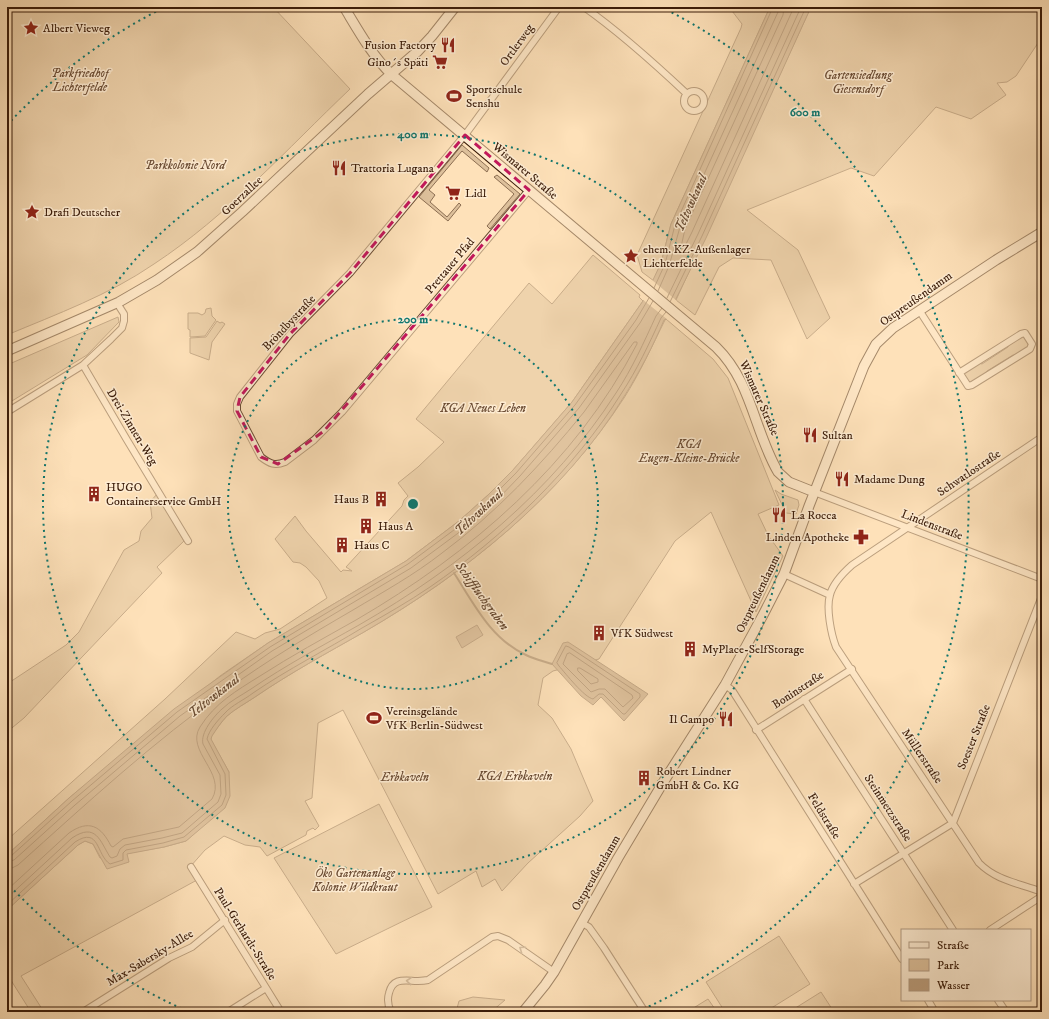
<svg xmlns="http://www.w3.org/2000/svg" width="1049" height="1019" viewBox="0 0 1049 1019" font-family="'IM FELL DW Pica',serif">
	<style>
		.green { fill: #ddc09b; stroke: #8c6e52 }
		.water { fill: #bc9e7d; stroke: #886a4f }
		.pier { fill: #fee1b9 }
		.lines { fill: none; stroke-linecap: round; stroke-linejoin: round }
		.shore { stroke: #7c5d43; stroke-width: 1 }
		.stream { stroke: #886a4f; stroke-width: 2 }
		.street-casing { stroke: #6c4d35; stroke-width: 8 }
		.secondary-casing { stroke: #3b1c09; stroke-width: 11 }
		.street { stroke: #feecd2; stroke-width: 6 }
		.secondary { stroke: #feecd2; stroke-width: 9 }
		.oneway { stroke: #a68e78 }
		.marked { fill: none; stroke: #c2185b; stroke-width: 3; stroke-dasharray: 8 5; stroke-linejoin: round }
		.ring { fill: none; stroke: #0f766e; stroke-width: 2; stroke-dasharray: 2 4 }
		.labels { text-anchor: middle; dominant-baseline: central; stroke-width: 3; stroke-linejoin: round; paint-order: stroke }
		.poi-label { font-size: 12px; fill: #3b1c09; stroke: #feecd2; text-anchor: start }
		.street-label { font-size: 12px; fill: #3b1c09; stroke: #feecd2 }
		.park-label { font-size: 12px; font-style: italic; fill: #6c4d35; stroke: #feecd2 }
		.water-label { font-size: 13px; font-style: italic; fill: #684a32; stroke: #feecd2 }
		.centre { fill: #0f766e; stroke: #feecd2; stroke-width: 2 }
		.ring-label { font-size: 12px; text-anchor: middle; font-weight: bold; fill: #0f766e; stroke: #feecd2; stroke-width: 3; stroke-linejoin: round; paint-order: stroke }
	</style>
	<rect width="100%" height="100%" fill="#fee1b9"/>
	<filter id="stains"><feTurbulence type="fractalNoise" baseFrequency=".005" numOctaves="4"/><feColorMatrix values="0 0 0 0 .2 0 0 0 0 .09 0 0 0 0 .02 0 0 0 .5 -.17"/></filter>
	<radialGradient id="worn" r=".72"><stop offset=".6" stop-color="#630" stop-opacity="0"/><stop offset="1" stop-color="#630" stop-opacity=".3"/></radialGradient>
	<path class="green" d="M7,7H273L350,89C287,149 227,216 154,264C109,295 57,314 7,335Z
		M729,7H770L671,224L661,263L654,281L642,272L637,255L741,28L742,24Z
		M811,7H1042V37L1016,76L1007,82L997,83L1006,95L971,119L936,107L874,176L851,168L747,210L798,250L830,318L807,339L771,260L733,258L719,267L695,315L676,300Z
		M462,145L489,168L487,172L462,151L429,190L435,195L430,202L447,217L459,203L461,205L448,221L419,197Z
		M497,175L520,194L490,229L487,226L514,194L494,177Z
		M593,255L640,295L639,297L643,301L572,402L513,470L488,495L459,521L406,561L268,643L220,676L69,798L7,855V840L165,699L236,632L255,639L265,633L280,629L327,598L319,581L306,567L300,563L293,562L275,539L295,516L306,531L341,572L343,570L352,571L346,567L402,506L404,500L408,496L398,483L418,467L444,442L416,419L529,283L552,304Z
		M211,308L212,316L216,320L205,336L190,337V330L188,329V313H198L202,315L205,313L206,309Z
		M118,317L119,322L87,355L7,404V365Z
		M666,319L713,359L728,378L779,505L758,514L768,535L783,556L756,612L711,512L675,541L599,659L553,671L543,678L538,705L552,718L571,749L593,801L580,816L528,863L502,891L495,879L482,887L476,871L438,894L343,710L318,723L312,798L305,801L319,826L315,830L313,828L307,831L306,835L267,856L260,847L245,845L224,836L205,850L190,867L197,880L21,976L44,1012H31L7,974V910L78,845L85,841L93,844L100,858L164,847L186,841L204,825L229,772L211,740V736C216,730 221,722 227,716C235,709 246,703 255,697C290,673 327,653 364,632C466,573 559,498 624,398C640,373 652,346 665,320Z
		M217,321L220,323L222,322L225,324L212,342L209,360L190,353V338L206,337Z
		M1021,336C1026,338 1029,343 1028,348L1016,356L1013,355L987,371C985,377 976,383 969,383L964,375L965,372L979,363L982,364L1008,347L1009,343Z
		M775,490L781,494L798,500L799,505L796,514L786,513Z
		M157,494L184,541L157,567L162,573L24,718L7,732V684L66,645L79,632L124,550L139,541L141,531L152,518L150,502Z
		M379,804L432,907L336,954L274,858Z
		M779,936L810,984L765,1012H725L706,982Z
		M821,992L834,1012H789Z
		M473,997L505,1000L491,1012H456L459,1001Z
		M708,999L717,1012H687Z"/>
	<path class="water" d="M770,7H811L706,238L666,319L664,320C653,346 640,371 625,395C564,495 464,574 364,632C327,653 290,673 255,697C246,703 235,709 227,716C221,722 216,730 212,736L211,739L229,772L230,796L225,808L186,841L164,847L127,854L129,862L107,869L93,844L85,841L78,845L7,910V855L69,798L174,709L268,643L406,561L459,521L488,495L513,470L572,402L643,301L661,263L671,224Z
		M477,625L483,635L462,648L456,637Z
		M568,642L648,694L624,721L601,697L593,705L581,696L552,664L563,643Z"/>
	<path class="pier" d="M652,280L677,301L668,320L642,299Z"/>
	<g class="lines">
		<path class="shore" d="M784,7L783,15L685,229L681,247L682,249L684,248L692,232L794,7
			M654,288L665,264L675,225L773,7
			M658,291L669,266L680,227L778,12V7
			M667,298L698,234L801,7
			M670,302L702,236L806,7
			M566,646L569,647L640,694V697L625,714H623L603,694H599L593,699C584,697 566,674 559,666L557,663Z
			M570,653L632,695L633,698L623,707L605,689H599L591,692L563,664L567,654Z
			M578,668H580L598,679V682L591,684L578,671Z
			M7,857L11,856L72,801L177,712L270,647L408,564L462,524L491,498L516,473L575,405L636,320L649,298
			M7,862L14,860L75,805L180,716L272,651L411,568L465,528L495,502L520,476L579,408L640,323L653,301
			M7,868H12L18,865C86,804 154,741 228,689C268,660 310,635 353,610C383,592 414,575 442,553C496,513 542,464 584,412C601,389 617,365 634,342H637V344C575,464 471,553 356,620C324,638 291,656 260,676C236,691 215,703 200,727C185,751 227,773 212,799L179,827L123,839L113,847L111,846C101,826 89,819 69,833L7,890
			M7,898L72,838C96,822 100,841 110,857L112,858L117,856L120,849L125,845L162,838L182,833L218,802L221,794L220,775L203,744C200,733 214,716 222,709C230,701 242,695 251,689C286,665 322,646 359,625C460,567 553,491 616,393C632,369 644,342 656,316L662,308
			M7,905L75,842C100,826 96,855 110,864L123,860V853L126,850L163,843L184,837L222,805L226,795L225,774L207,739C209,730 218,720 225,713C232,705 244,700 253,693C288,669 326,650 362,628C385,615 408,602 430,587C503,537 574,469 621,394C637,370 649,344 661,318L666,312"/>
		<path class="stream" d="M454,573C474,604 491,639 526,655C534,659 543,661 552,664"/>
		<g class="street-casing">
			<path id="street" d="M584,7C621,33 654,63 687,94
				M684 101a10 10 0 1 1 20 0a10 10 0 1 1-20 0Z
				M529,190L342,412L314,440L285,462C275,466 270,464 261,457L237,411V404L240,397L290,334L350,273L465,135L559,7
				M919,310L968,386L972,385L1030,349L1032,344L1025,333L1021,334L959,373
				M83,365L127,440L188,541
				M7,412L83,365L111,339L122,328L124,321V314L117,303
				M1042,437L852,565C843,573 833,583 830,595C826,608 831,634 836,647L979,863C997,881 1019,883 1042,892
				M814,492L1042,579
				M784,574L830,595
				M725,685L732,690L902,959
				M804,699L953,930
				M756,730L852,669
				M191,867L281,1012
				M854,884L953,823L1042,596
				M582,923L589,927L604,948L645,1012
				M990,930L1042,896
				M928,1000L935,1012
				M998,1000L1006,1012
				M83,1012L169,958L192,947L225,920
				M228,1012L266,988
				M391,1012C388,1006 387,1000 389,993C394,973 411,984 428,980L492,937L498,936L508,940L554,972"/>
		</g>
		<g class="secondary-casing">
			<path id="secondary" d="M344,7C358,30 371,54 391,74L716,347C752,382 754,431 778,472L789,482L814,492
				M7,351L119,302L157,280L197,252L242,212L368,94L418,51L432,36L455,7
				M523,1012L545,985L554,972L618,858L664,781L725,685L763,615L784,574L809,506L864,366L876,344L893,328L996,260L1042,232"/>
		</g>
		<use href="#street" class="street"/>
		<use href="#secondary" class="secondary"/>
	</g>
	<defs><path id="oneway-chevron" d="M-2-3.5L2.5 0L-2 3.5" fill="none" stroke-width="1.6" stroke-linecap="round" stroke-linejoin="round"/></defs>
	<g class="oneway">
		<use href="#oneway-chevron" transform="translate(522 949) rotate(-145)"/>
		<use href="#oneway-chevron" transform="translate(409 981) rotate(-175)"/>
	</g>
	<path d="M0 0H1049V1019H0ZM465,135L529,190L324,431L278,464L261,457L237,411L240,397L290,334L350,273Z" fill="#fee1b9" fill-opacity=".55" fill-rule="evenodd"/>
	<path class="marked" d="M465,135L529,190L324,431L278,464L261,457L237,411L240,397L290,334L350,273Z"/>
	<g class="ring">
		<circle cx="413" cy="504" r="185"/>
		<circle cx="413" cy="504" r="370"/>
		<path d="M187 1011A555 555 0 0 1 7 883M7 125A555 555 0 0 1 165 7M661 7A555 555 0 0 1 639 1011"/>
	</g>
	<defs>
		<g id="sight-bare" transform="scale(1.2)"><path d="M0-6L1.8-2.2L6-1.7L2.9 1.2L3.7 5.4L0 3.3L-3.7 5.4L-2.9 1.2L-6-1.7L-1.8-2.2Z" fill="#8f2418" stroke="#feecd2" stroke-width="2.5" paint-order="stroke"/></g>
		<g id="restaurant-bare" transform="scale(1.2)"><path d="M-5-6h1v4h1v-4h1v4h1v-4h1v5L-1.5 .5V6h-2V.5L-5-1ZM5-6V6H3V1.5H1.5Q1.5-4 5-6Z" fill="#8f2418" stroke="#feecd2" stroke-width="2.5" paint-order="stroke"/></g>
		<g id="supermarket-bare" transform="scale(1.2)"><path d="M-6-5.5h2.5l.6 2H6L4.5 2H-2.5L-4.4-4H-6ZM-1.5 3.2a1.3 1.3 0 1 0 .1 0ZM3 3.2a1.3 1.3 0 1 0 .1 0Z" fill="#8f2418" stroke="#feecd2" stroke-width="2.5" paint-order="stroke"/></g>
		<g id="stadium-bare" transform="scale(1.2)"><path d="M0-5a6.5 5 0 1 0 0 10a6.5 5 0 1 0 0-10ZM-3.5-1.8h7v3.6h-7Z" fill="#8f2418" stroke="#feecd2" stroke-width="2.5" paint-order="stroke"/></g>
		<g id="building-bare" transform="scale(1.2)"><path d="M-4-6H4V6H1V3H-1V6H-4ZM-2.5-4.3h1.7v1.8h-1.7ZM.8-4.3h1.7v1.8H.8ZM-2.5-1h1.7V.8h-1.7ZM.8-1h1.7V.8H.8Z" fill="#8f2418" stroke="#feecd2" stroke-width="2.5" paint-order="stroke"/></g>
		<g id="pharmacy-bare" transform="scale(1.2)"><path d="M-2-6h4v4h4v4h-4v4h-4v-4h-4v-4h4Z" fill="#8f2418" stroke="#feecd2" stroke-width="2.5" paint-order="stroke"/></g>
	</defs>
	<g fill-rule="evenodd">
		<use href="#sight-bare" x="31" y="28"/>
		<use href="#restaurant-bare" x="448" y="45"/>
		<use href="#supermarket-bare" x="440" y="62"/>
		<use href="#stadium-bare" x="454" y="96"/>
		<use href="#restaurant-bare" x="339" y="168"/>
		<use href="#supermarket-bare" x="453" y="193"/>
		<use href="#sight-bare" x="32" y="212"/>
		<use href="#sight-bare" x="631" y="256"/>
		<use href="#restaurant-bare" x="810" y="435"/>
		<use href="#restaurant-bare" x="842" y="479"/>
		<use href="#building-bare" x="94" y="494"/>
		<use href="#building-bare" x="381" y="499"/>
		<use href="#restaurant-bare" x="779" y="515"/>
		<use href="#building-bare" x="366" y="526"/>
		<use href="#pharmacy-bare" x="861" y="537"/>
		<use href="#building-bare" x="342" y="545"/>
		<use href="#building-bare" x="599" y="633"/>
		<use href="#building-bare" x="690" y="649"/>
		<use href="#stadium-bare" x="374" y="718"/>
		<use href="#restaurant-bare" x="726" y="719"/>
		<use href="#building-bare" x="644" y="778"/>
	</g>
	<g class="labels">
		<g class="poi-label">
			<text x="43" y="28">Albert Vieweg</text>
			<text x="436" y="45" text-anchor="end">Fusion Factory</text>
			<text x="428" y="62" text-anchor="end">Gino´s Späti</text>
			<text x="466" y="89">Sportschule<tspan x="466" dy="14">Senshu</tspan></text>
			<text x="351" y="168">Trattoria Lugana</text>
			<text x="465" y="193">Lidl</text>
			<text x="44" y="212">Drafi Deutscher</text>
			<text x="643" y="249">ehem. KZ-Außenlager<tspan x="643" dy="14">Lichterfelde</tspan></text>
			<text x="822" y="435">Sultan</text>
			<text x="854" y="479">Madame Dung</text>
			<text x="106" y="487">HUGO<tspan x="106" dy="14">Containerservice GmbH</tspan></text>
			<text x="369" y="499" text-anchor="end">Haus B</text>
			<text x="791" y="515">La Rocca</text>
			<text x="378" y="526">Haus A</text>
			<text x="849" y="537" text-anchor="end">Linden Apotheke</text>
			<text x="354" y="545">Haus C</text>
			<text x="611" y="633">VfK Südwest</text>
			<text x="702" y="649">MyPlace-SelfStorage</text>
			<text x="386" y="711">Vereinsgelände<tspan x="386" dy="14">VfK Berlin-Südwest</tspan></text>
			<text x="714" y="719" text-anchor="end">Il Campo</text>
			<text x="656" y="771">Robert Lindner<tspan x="656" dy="14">GmbH &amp; Co. KG</tspan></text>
		</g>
		<g class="street-label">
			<text transform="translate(517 45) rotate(-54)">Ortlerweg</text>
			<text transform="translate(525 171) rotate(40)">Wismarer Straße</text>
			<text transform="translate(242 196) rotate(-43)">Goerzallee</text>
			<text transform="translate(450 266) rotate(-50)">Prettauer Pfad</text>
			<text transform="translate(916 299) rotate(-35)">Ostpreußendamm</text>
			<text transform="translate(289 323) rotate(-47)">Bröndbystraße</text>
			<text transform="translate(759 398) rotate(66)">Wismarer Straße</text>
			<text transform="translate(132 427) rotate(59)">Drei-Zinnen-Weg</text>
			<text transform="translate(969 473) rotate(-34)">Schwatlostraße</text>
			<text transform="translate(932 525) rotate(21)">Lindenstraße</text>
			<text transform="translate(758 594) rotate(-64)">Ostpreußendamm</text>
			<text transform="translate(798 690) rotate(-33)">Boninstraße</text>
			<text transform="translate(974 737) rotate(-68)">Soester Straße</text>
			<text transform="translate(922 756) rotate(56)">Müllerstraße</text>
			<text transform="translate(888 808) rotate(57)">Steinmetzstraße</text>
			<text transform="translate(824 816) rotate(58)">Feldstraße</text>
			<text transform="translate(596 873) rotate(-60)">Ostpreußendamm</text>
			<text transform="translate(245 934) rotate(58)">Paul-Gerhardt-Straße</text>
			<text transform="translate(150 958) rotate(-31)">Max-Sabersky-Allee</text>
		</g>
		<g class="park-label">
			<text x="80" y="73">Parkfriedhof<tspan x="80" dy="14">Lichterfelde</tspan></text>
			<text x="858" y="75">Gartensiedlung<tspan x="858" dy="14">Giesensdorf</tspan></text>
			<text x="185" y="165">Parkkolonie Nord</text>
			<text x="483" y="408">KGA Neues Leben</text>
			<text x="689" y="444">KGA<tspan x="689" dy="14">Eugen-Kleine-Brücke</tspan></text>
			<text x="515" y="776">KGA Erbkaveln</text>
			<text x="405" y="777">Erbkaveln</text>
			<text x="355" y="873">Öko Gartenanlage<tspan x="355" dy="14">Kolonie Wildkraut</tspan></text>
		</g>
		<g class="water-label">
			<text transform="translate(691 203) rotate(-66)">Teltowkanal</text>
			<text transform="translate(479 512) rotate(-43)">Teltowkanal</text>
			<text transform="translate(482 596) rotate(54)">Schiffluchgraben</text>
			<text transform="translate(214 696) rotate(-38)">Teltowkanal</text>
		</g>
	</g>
	<circle cx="413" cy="504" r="6" class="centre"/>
	<g class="ring-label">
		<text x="805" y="116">600 m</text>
		<text x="413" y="138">400 m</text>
		<text x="413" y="323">200 m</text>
	</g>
	<rect width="1049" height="1019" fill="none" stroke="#fee1b9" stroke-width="24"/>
	<rect x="8" y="8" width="1033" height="1003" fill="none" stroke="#3b1c09" stroke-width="2"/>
	<rect x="12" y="12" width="1025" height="995" fill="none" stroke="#3b1c09"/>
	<rect x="901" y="929" width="130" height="72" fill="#feecd2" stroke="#b09982"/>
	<rect x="909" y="942" width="20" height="6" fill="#feecd2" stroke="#b09982"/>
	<text x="937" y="949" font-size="12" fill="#3b1c09">Straße</text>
	<rect x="909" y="959" width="20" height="12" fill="#ddc09b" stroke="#b09982"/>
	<text x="937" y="969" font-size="12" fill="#3b1c09">Park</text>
	<rect x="909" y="979" width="20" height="12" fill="#bc9e7d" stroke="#b09982"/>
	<text x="937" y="989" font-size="12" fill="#3b1c09">Wasser</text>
	<rect width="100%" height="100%" filter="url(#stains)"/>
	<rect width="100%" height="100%" fill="url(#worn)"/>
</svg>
